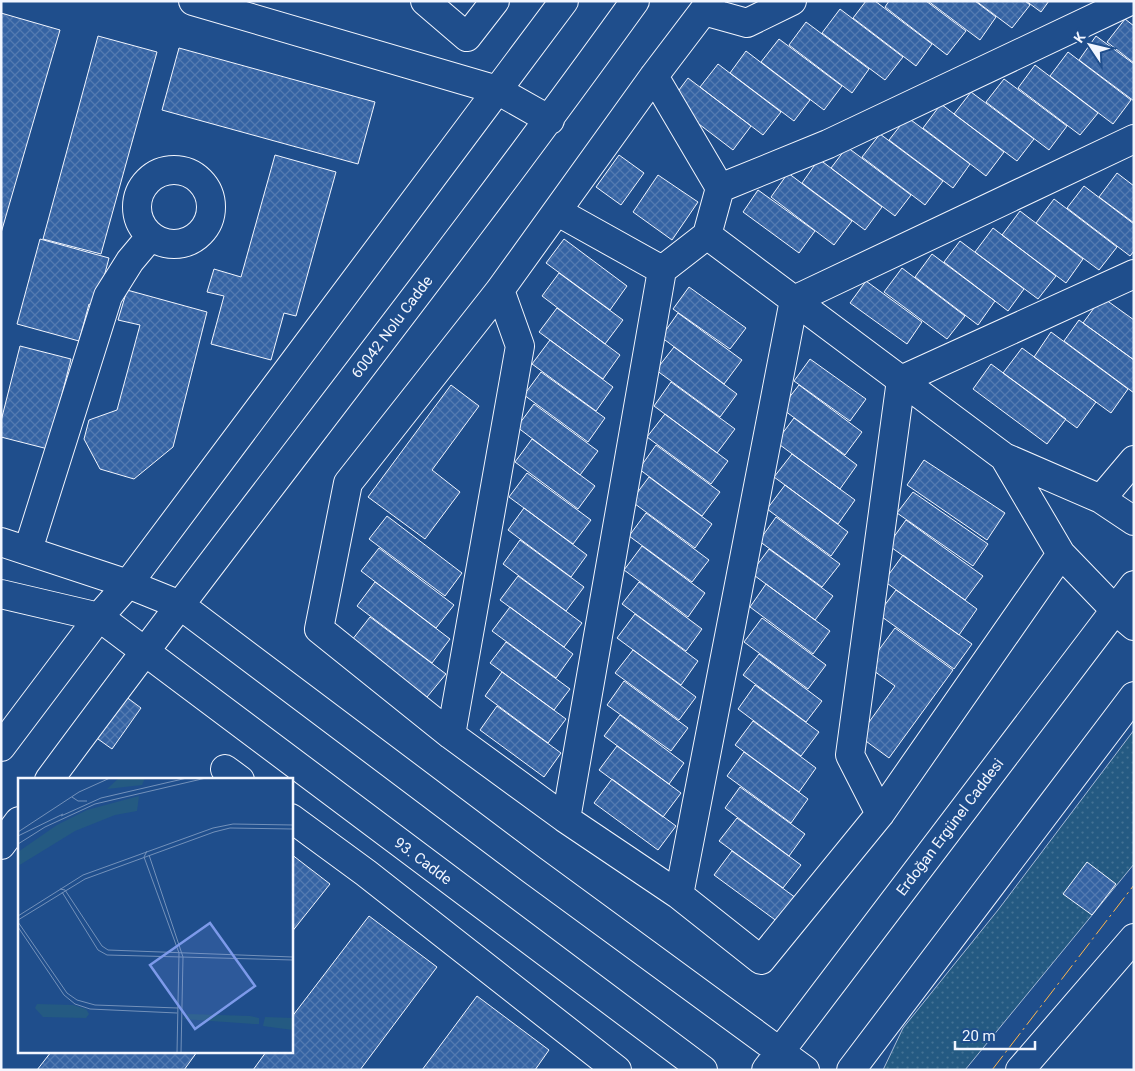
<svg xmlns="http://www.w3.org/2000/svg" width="1135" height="1071" viewBox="0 0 1135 1071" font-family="Roboto,sans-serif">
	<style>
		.grass { fill: url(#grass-dots); stroke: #a8bbd7 }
		.building { fill: url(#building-cross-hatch); stroke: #f2f6ff }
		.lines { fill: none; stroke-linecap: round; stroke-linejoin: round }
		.minor-casing { stroke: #f2f6ff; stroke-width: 30 }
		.minor { stroke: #1f4e8c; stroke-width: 28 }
		.power { stroke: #ffb74d; stroke-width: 1; stroke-dasharray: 18 4 2.5 4; stroke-linecap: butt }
		.labels { text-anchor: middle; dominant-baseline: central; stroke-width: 4; stroke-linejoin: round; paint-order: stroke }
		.street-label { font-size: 15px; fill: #f2f6ff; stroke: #1f4e8c }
		.inset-road { fill: none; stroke: #7391ba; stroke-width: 1 }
		.view { fill: #7d9aea; fill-opacity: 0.15; stroke: #7d9aea; stroke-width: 2.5 }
		.inset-edge { fill: none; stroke: #f2f6ff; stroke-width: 2.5 }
	</style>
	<defs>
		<pattern id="grass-dots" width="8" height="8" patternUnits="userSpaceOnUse" patternTransform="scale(1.25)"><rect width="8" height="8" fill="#245a82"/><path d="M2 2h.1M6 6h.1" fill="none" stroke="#447295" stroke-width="1.8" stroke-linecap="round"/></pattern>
		<pattern id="building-cross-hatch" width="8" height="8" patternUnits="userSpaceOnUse" patternTransform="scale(1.25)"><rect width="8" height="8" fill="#3563a3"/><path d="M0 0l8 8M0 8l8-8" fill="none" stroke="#537ab1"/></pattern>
	</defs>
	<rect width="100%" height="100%" fill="#1f4e8c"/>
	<path class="grass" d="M1134,730V864L965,1070H883L903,1028L998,910Z"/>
	<path class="building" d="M866,1H875L932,44L916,66L853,18Z
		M889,1H926L966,31L947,55L885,7Z
		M928,1H975L996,17L980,40Z
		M976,1H1025L1030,5L1012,28Z
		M1026,1H1049L1041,12Z
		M840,9L903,57L885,80L822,33Z
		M1,13L60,30L1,233Z
		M1125,19L1134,26V63L1107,42Z
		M806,22L869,69L852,93L789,45Z
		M98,36L157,52L101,254L43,239Z
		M1096,36L1134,64V101L1079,60Z
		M779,39L842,86L824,110L761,62Z
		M179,48L375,102L358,164L162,110Z
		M746,51L810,100L794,121L730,73Z
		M1068,52L1131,100L1113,124L1050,76Z
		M718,64L781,112L763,135L700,87Z
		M1035,65L1098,113L1080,135L1018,88Z
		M688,78L751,126L733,150L670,102Z
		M1004,79L1067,126L1049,150L986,102Z
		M971,92L1034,139L1017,161L954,114Z
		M941,104L1004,152L986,176L923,128Z
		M907,117L970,164L953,188L889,140Z
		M880,134L943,181L925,205L862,157Z
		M847,147L911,195L895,216L831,168Z
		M275,155L336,172L296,316L284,313L271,360L211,344L224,296L207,292L214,269L241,277Z
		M619,155L644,173L621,205L596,187Z
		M819,159L882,207L865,230L802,183Z
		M788,173L852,221L834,245L771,197Z
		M1117,173L1134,186V223L1099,197Z
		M658,175L698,202L672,240L633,212Z
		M1084,186L1134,224V251L1130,256L1067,208Z
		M758,190L815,231L799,253L743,212Z
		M1054,199L1117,247L1099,270L1036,223Z
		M1020,211L1083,259L1066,283L1002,235Z
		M993,228L1056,276L1038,299L975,252Z
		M40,239L109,258L96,307L89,304L79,341L17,324Z
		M564,239L627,286L610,310L546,263Z
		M960,241L1024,289L1008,311L944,262Z
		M932,254L995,301L978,325L915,277Z
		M902,268L965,316L947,339L884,292Z
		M559,273L623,320L605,344L542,296Z
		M866,281L922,322L907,344L850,303Z
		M689,287L746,328L730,349L673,309Z
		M127,290L207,312L173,447L134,479L100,469L84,439L89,420L117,410L140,325L118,320Z
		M1102,297L1134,320V360L1083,323Z
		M557,308L620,355L603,379L539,332Z
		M678,313L742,360L724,384L661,337Z
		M1079,320L1134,360V393L1064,341Z
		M1051,332L1128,389L1111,413L1034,357Z
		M550,340L613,387L596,411L532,364Z
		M20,346L71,359L48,449L1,437V421Z
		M674,347L737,394L720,417L656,370Z
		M1022,348L1096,402L1077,428L1003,373Z
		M810,359L866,399L850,421L794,381Z
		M991,364L1066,419L1047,444L973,389Z
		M541,372L605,418L588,442L524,395Z
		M671,382L735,429L717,453L654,406Z
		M451,385L479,406L432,470L460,492L425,539L368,497Z
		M799,385L862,432L845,455L781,408Z
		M534,404L598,451L580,475L517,427Z
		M665,414L728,461L711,484L647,437Z
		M794,418L857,465L840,489L776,442Z
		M532,439L595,486L578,509L515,462Z
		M656,445L720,492L702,516L639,469Z
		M792,454L855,500L838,524L774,477Z
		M924,460L1005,513L987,540L907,485Z
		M527,473L591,520L573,544L509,497Z
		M649,477L712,524L695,548L631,501Z
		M785,485L848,532L831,556L767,509Z
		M913,492L988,544L973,566L897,513Z
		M524,508L587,555L571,577L508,530Z
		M646,513L709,560L692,582L629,536Z
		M387,516L462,573L445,596L369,539Z
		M776,517L840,564L822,587L759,541Z
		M906,520L983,576L965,600L888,545Z
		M520,540L584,587L566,611L503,564Z
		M642,546L705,593L688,617L624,570Z
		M379,548L454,605L436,628L361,571Z
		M769,549L833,596L815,620L751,573Z
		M903,555L977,609L959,635L884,581Z
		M518,576L582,623L564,647L500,600Z
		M375,582L450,639L432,663L357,606Z
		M639,582L702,629L686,651L622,604Z
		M766,584L830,631L813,654L750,607Z
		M896,590L972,644L954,669L878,614Z
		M510,607L573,654L556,678L492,631Z
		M635,614L698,661L681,685L617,638Z
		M370,617L446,674L427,697L352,640Z
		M762,618L826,665L808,689L744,642Z
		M895,628L953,670L889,758L859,736L895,686L867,666Z
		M506,642L570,689L554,710L490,663Z
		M633,650L696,697L679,720L615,673Z
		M759,654L822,701L806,722L743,675Z
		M502,672L566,719L548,743L485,696Z
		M624,681L688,728L671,751L607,705Z
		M755,685L819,732L801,756L738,709Z
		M121,693L141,708L112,749L91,734Z
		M497,706L561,753L544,777L480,730Z
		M620,715L684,763L669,784L604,736Z
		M753,721L816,768L799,792L735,745Z
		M617,746L681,793L663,817L599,770Z
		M744,752L808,799L791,823L727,776Z
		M612,779L676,826L658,850L594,803Z
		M740,787L805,834L789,856L725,808Z
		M737,818L801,865L783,888L719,841Z
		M732,851L796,898L778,922L714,875Z
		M291,854L330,884L291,933Z
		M1087,862L1116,884L1092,915L1063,894Z
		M369,916L437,967L360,1070H253L266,1052H291V1018Z
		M477,996L549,1050L535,1070H422Z
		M51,1052H197L184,1070H37Z"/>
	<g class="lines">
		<g class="minor-casing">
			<path id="minor" d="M193,1L497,90L550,120
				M425,1L467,37L495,1
				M704,11L747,23L792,1
				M137 207a37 37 0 1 1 74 0a37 37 0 1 1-74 0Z
				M720,188L828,144L1130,1
				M558,212L662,270L707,235L720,188L654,76
				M707,235L1004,457L1101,499L1134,521
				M662,270L566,819L451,735L319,629L348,483L500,290L654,76L711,1
				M1004,457L1061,554L1115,610L1134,626
				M1101,499L1134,460
				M1,542L128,584L180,605L532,870L805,1070
				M28,550L108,296L130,261L151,236
				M1,594L99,617L703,1070
				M451,735L520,346L500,290
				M1,747L99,617L128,584L564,1
				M225,769L240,780
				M49,780C242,518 445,265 635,1
				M880,814L850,755L901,380L1134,274
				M291,818L366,873L617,1070
				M566,819L679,895L794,300L1134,139
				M1,845L19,821
				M679,895L761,960L880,814L1061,554
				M766,1070L1134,585
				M851,1070L1134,696
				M1020,1070L1134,938"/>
		</g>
		<use href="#minor" class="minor"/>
		<path class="power" d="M992,1070L1134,885"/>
	</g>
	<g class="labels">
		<g class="street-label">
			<text transform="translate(392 327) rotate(-53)">60042 Nolu Cadde</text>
			<text transform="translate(950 827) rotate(-53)">Erdoğan Ergünel Caddesi</text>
			<text transform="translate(423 861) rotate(37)">93. Cadde</text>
		</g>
	</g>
	<g transform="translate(18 778)">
		<rect width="275" height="275" fill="#1f4e8c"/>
		<path d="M170,236L232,238L241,240V246H236L165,241ZM247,239L275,240V252L245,248Z" fill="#245a82"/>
		<path d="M101,0H127L124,7L89,11Z" fill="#245a82"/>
		<path d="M121,18L119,33L97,37L57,53L0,88V74L39,47L69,32ZM19,226L55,227L68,231L71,236L68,240L25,239L17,230Z" fill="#245a82"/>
		<path class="inset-road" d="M54,19L60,23H69M43,38L83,20L169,0M0,54L61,14L92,0M0,58L45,36M0,66L27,49L77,26L188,0M129,73L126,79L161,175L159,275M131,77L165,179L163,275M42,111L47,112L84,168L90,172L275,179M44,114L80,172L89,177L275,182M0,138L65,97L195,50L215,46L275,47M0,142L67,101L196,54L212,50L275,51M0,144L49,215L59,222L77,227L160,230M0,149L46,217L57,226L72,231L159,235"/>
		<path class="view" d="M192,145L237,208L177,251L132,187Z"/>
		<rect width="275" height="275" class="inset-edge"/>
	</g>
	<rect width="1135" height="1071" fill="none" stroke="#f2f6ff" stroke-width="5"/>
	<g transform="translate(1090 45) rotate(305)" stroke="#1f4e8c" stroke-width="4" paint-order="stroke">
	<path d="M0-4L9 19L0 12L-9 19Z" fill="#f2f6ff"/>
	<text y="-8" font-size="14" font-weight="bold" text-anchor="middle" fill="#f2f6ff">K</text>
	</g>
	<path d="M955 1041v8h80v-8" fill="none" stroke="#f2f6ff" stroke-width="2.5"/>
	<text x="962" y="1041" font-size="15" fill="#f2f6ff" stroke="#1f4e8c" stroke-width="4" paint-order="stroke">20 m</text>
</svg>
